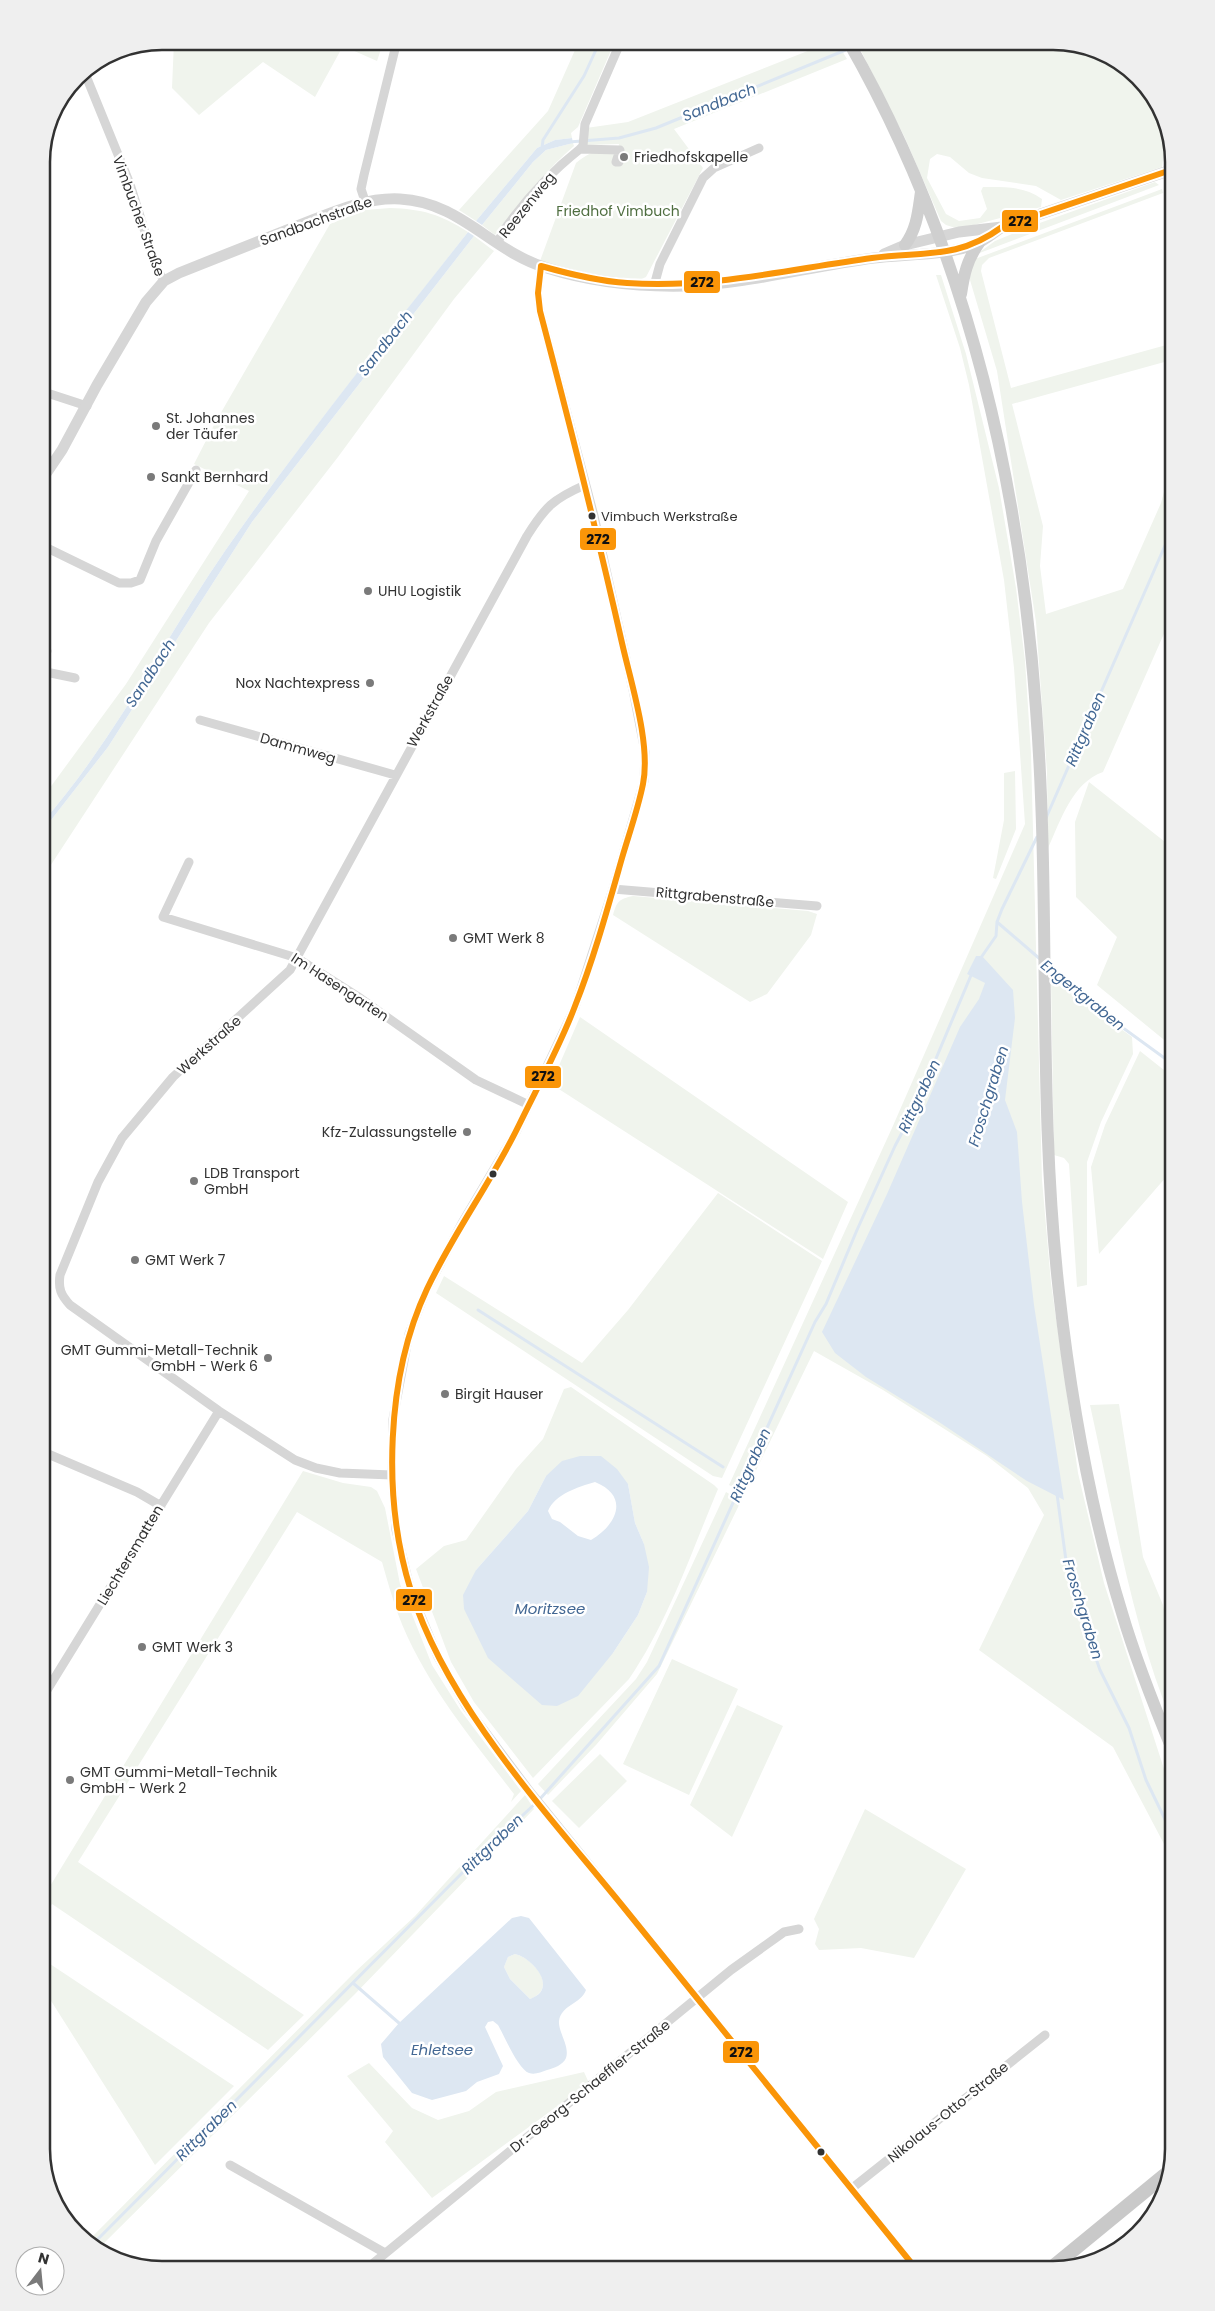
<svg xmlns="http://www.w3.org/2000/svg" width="1215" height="2311" viewBox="0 0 1215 2311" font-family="Poppins,sans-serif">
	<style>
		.green { fill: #f0f4ed; fill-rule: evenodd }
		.water { fill: #dde7f2; fill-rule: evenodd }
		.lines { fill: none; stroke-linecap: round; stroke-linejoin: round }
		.stream { stroke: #dde7f2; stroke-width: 3 }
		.minor { stroke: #d6d6d6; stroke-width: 9 }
		.tertiary { stroke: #d6d6d6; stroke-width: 11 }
		.secondary { stroke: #cfcfcf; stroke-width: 12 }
		.primary { stroke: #c9c9c9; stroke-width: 14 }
		.bus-1-casing { stroke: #fff; stroke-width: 10 }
		.bus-1 { stroke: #fa9508; stroke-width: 6 }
		.poi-dot { fill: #7a7a7a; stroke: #fff; stroke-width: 2 }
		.bus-dot { fill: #323232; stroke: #fff; stroke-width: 2 }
		.labels { text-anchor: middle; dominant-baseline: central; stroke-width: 5; stroke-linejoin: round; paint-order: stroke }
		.bus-label { font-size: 13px; fill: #323232; stroke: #fff; text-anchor: start }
		.poi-label { font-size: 14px; fill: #323232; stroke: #fff; text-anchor: start }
		.street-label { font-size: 14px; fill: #323232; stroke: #fff }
		.park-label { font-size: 14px; fill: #4f6e40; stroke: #fff }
		.water-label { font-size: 15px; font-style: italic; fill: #426793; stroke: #fff }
		.rim { fill: none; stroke: #323232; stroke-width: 2.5 }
		.line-badge { stroke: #fff; stroke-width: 2 }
		.pale-badge-label { font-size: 14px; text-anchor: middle; font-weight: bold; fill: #111 }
	</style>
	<rect width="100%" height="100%" fill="#fff"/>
	<path class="green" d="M174,41H374L382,46L377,61L343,46L315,97L263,62L199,115L172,88Z
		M579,41H615L578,127L571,133L572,138L555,140L537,148L476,221L459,210L548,111Z
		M833,41H836L847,59L674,129L703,168L646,277C624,289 565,268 540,261L576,163C590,151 599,149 617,154L619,144L586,145V128L628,122Z
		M856,41L1062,42L1122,64L1164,115L1171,149L1164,152L1162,167L1061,200L1036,186L982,178L969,173L950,157L937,154L930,159L927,178L946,214L959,221L980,218L987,209L981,191L983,187C1004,187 1024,186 1042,199L1041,207L959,229L946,225L941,221L905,138Z
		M573,143L574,146C544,172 520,204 495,235L482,225L533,162L546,150Z
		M1155,182L1159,185L977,254L995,241L1034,225Z
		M1162,189L1163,193L989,258L982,265L981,271L1011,388L1170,344L1168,281H1174V442L1168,361L1012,404L1043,526L1040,566L1046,614L1123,589L1161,503L1174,455V611L1103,772C1072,783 1061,820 1048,848L1047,772L1036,622L997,371L970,280V270L975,259Z
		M390,208C422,209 440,214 468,232C387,336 303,439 227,548C164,639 115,740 41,824V800L126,684L249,491L194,464L215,423L330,224L365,210Z
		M474,236L494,251L454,299L338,457L209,623L45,874L41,870V833L108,747L252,522Z
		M936,275H941L966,354L999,488L1016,588L1025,661L1031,753L1042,1180L1051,1283L1078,1473L1104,1583L1164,1769L1174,1790V1863L1113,1747L979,1650L1044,1515L1028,1488L987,1456L883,1390L814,1351L745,1493L729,1485L892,1128L1025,824L1014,668L1004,580L969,385L960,348Z
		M1015,771L1016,829L996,879L993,878L1004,820V773Z
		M1089,782L1174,849V1048L1097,985L1117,937L1076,897L1075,822Z
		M633,896L808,911L817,914L811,935L767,994L750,1002L613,915C617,901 619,899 633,896Z
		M1051,978L1132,1037L1133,1054L1101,1122L1087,1162V1285L1077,1287L1069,1164L1064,1158L1054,1155Z
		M580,1017L848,1202L823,1259L551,1084Z
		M1140,1051L1174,1078V1168L1099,1254L1091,1167L1105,1125Z
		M718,1193L822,1261L722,1478L713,1476L436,1293L444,1276L582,1363L628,1310Z
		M571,1387L714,1485L718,1489C691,1553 668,1622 629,1679L533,1778L474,1702L451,1662L416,1569L444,1546L466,1540L516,1469L543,1439L564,1389ZM546,1476L628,1484L635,1523L644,1544L647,1592L638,1615L613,1653L476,1570L528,1511Z
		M1119,1404L1143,1557L1163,1605L1170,1637L1174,1666V1727C1131,1625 1114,1513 1090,1405Z
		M303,1471L343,1483L371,1487L377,1491L385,1508L400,1584L432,1665L461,1711L521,1791L511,1802L514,1794C471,1738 423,1681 398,1614C392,1597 387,1580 382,1562L297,1512L78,1862L304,2015L268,2050L52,1904L41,1921V1901Z
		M726,1492L741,1501L657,1674L596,1745L548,1795L538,1784L636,1679L647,1662Z
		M672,1659L738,1689L689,1795L623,1764Z
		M737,1705L783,1726L732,1837L690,1805Z
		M600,1754L627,1781L579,1828L552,1801Z
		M525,1795L534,1809L354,1995L97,2250L88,2241L355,1972L415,1916Z
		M865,1809L966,1869L914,1958L861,1948L819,1950L815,1944L819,1929L814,1919Z
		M515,1954C533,1958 559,1988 530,1999L510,1979L504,1967L508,1957Z
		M41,1958L234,2086L155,2165L41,1985Z
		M369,2063L412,2108L438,2120L469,2111L496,2092L584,2072L589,2083L432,2198L385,2142L393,2131L347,2076Z"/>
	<path class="water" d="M572,138L573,143L546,150L533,162L482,225L476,221L537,148L555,140Z
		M468,232L474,236L252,522L108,747L41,833V824C115,740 164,639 227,548C303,439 386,336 468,232Z
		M976,956H982L1013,990L1015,1018L1005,1100L1017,1132L1022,1202L1034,1305L1064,1500L1027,1481L939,1422L866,1377L835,1353L822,1332L887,1194L960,1027L979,999L985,983L967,974Z
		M580,1456H601L617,1469L628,1484L635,1523L644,1544L649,1567L647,1592L638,1615L613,1653L578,1696L557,1706L542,1705L488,1658L464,1609L463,1595L476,1570L528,1511L546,1476L562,1461ZM595,1482C630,1496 617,1525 591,1540L578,1536L560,1522L552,1519L548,1511C555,1494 578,1487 595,1482Z
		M521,1916L529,1918L586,1990C581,2004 561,2005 559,2021C558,2032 570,2046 566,2058C563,2065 554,2068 547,2070C541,2072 535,2075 529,2073C518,2069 504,2035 498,2025L493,2021L488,2022L485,2027L503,2066L499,2074L477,2082L466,2091L432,2100L412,2093L383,2057L381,2044L399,2023L512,1918ZM515,1954C533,1958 559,1989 530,1999L510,1979L504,1967L508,1957Z"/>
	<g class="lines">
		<path class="stream" d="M854,47L867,41
			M569,142L619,138L656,128L848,49
			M542,148L543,140L584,76L600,41
			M1046,818L1174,525
			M997,922L1040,959
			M980,959L996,936L997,922L1002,909L1037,837
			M1048,967L1071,990L1174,1065
			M478,1310L723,1467
			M1057,1494L1067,1568L1081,1598L1092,1647L1100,1670L1129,1728L1146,1780L1174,1838
			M353,1983L399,2023
			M91,2246L477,1858L539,1800L659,1666L815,1322L826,1304L857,1230L895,1146L916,1106L972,973"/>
		<path class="minor" d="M84,71L130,184L155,264L164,281
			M580,149L583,146L585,124L621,41
			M365,201L361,189L364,175L397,41
			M497,243C501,237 503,231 507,226C528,197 552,171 580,149L620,150L616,162H619
			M541,266L538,293L540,311L594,516L633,690L645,752L644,781L613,889L575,1007L516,1132L462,1223L426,1291L409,1334L393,1419L392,1475L396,1530L411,1592L438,1657L466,1706L528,1789L917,2270
			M654,286L660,264L703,178L714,168L759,148
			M41,391L87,406
			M41,545L119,583H131L140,580L156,541L196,470
			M41,659L47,651
			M41,671L75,678
			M200,720L395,775
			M189,862L163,917L297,958L357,996L476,1080L529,1105
			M613,889L817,906
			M41,1451L137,1492L161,1506
			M392,1475L340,1473L316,1468L295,1460L219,1411L70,1305C61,1295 58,1289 60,1275L98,1182L122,1138L173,1077L290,970L527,536C545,507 553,499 585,485
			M41,1700L219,1411
			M230,2165L385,2253
			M851,2189L1045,2035
			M365,2270L731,1970L784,1932L799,1929"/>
		<path class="tertiary" d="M884,254L905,245L959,232L1002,227L1174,169
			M41,481L62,450L97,385L146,302L164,281L179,273C217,258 255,243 292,228C327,215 362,197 400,199C461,202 492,252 547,268C591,282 639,287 685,286C748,284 811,266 874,258C904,254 953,256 980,242C988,238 995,232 1002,227"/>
		<path class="secondary" d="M848,41C965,245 1019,476 1036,709C1051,903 1037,1099 1059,1292C1071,1400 1090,1509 1122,1613C1136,1661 1155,1708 1174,1754
			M905,245C917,229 918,212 921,192
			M961,294C964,274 967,260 979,243"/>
		<path class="primary" d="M1049,2270L1166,2174"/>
		<g class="bus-1-casing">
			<path id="bus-1" d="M541,266L538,293L540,311C569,421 597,532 622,643C631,683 651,744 643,784C638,809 629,834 622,858C608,907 594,958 575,1006C560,1046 538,1086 519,1125C492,1181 454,1232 427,1289C386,1376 382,1499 411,1591C448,1708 549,1815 625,1909C722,2029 820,2150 917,2270
				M541,266C569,274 597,281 627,283C710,289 790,269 872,258C923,251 957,260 1002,227L1174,169"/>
		</g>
		<use href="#bus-1" class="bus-1"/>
	</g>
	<g class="poi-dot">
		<circle cx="624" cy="157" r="5"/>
		<circle cx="156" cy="426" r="5"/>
		<circle cx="151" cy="477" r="5"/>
		<circle cx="368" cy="591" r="5"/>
		<circle cx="370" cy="683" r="5"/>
		<circle cx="453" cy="938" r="5"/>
		<circle cx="467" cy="1132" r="5"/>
		<circle cx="194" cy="1181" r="5"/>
		<circle cx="135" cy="1260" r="5"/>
		<circle cx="268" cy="1358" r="5"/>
		<circle cx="445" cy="1394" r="5"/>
		<circle cx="142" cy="1647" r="5"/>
		<circle cx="70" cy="1780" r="5"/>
	</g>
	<g class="bus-dot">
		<circle cx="592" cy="516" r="4.5"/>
		<circle cx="493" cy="1174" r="4.5"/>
		<circle cx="821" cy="2152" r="4.5"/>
	</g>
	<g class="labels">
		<g class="bus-label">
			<text x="601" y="516">Vimbuch Werkstraße</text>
		</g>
		<g class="poi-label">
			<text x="634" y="157">Friedhofskapelle</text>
			<text x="166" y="418">St. Johannes<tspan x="166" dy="16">der Täufer</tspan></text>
			<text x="161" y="477">Sankt Bernhard</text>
			<text x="378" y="591">UHU Logistik</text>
			<text x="360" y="683" text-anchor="end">Nox Nachtexpress</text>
			<text x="463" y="938">GMT Werk 8</text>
			<text x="457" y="1132" text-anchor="end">Kfz-Zulassungstelle</text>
			<text x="204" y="1173">LDB Transport<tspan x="204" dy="16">GmbH</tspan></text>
			<text x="145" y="1260">GMT Werk 7</text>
			<text x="258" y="1350" text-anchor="end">GMT Gummi-Metall-Technik<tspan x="258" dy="16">GmbH - Werk 6</tspan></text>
			<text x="455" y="1394">Birgit Hauser</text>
			<text x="152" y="1647">GMT Werk 3</text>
			<text x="80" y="1772">GMT Gummi-Metall-Technik<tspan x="80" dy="16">GmbH - Werk 2</tspan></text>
		</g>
		<g class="street-label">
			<text transform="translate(527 205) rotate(-51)">Reezenweg</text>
			<text transform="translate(139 216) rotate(70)">Vimbucher Straße</text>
			<text transform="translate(316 221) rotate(-20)">Sandbachstraße</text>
			<text transform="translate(430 711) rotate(-61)">Werkstraße</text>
			<text transform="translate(298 748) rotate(16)">Dammweg</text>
			<text transform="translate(715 897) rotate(5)">Rittgrabenstraße</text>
			<text transform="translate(340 987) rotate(33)">Im Hasengarten</text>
			<text transform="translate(209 1045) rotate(-42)">Werkstraße</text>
			<text transform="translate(130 1555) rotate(-59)">Liechtersmatten</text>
			<text transform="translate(590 2086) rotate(-39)">Dr.-Georg-Schaeffler-Straße</text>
			<text transform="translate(948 2112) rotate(-39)">Nikolaus-Otto-Straße</text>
		</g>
		<g class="park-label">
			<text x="618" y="211">Friedhof Vimbuch</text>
		</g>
		<g class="water-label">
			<text transform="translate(719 102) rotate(-22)">Sandbach</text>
			<text transform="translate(385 343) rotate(-52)">Sandbach</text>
			<text transform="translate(150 673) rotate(-57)">Sandbach</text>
			<text transform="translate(1085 729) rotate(-67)">Rittgraben</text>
			<text transform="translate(1083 995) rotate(39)">Engertgraben</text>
			<text transform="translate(919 1096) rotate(-65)">Rittgraben</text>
			<text transform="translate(988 1096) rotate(-73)">Froschgraben</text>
			<text transform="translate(750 1465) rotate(-66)">Rittgraben</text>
			<text x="550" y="1608">Moritzsee</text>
			<text transform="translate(1083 1609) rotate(73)">Froschgraben</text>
			<text transform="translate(492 1844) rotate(-44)">Rittgraben</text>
			<text x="442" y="2049">Ehletsee</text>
			<text transform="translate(206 2130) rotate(-45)">Rittgraben</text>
		</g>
	</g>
	<path d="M0 0H1215V2311H0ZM162 50H1053A112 112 0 0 1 1165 162V2149A112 112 0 0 1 1053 2261H162A112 112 0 0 1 50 2149V162A112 112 0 0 1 162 50Z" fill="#efefef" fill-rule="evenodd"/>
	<path class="rim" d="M162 50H1053A112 112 0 0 1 1165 162V2149A112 112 0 0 1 1053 2261H162A112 112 0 0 1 50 2149V162A112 112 0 0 1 162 50Z"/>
	<g class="line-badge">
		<rect x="1001" y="209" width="38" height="24" rx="5" fill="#fa9508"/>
		<rect x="683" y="270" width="38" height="24" rx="5" fill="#fa9508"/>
		<rect x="579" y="527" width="38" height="24" rx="5" fill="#fa9508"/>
		<rect x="524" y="1065" width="38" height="24" rx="5" fill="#fa9508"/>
		<rect x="395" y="1588" width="38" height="24" rx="5" fill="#fa9508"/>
		<rect x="722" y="2040" width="38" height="24" rx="5" fill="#fa9508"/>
	</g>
	<g class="pale-badge-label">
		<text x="1020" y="226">272</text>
		<text x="702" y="287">272</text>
		<text x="598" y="544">272</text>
		<text x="543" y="1081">272</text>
		<text x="414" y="1605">272</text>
		<text x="741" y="2057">272</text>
	</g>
	<g transform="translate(40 2271) rotate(16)"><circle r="24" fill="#ffffff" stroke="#adadad"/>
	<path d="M0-4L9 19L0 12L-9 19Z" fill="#7a7a7a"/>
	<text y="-8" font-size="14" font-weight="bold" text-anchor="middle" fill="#323232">N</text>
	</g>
</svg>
